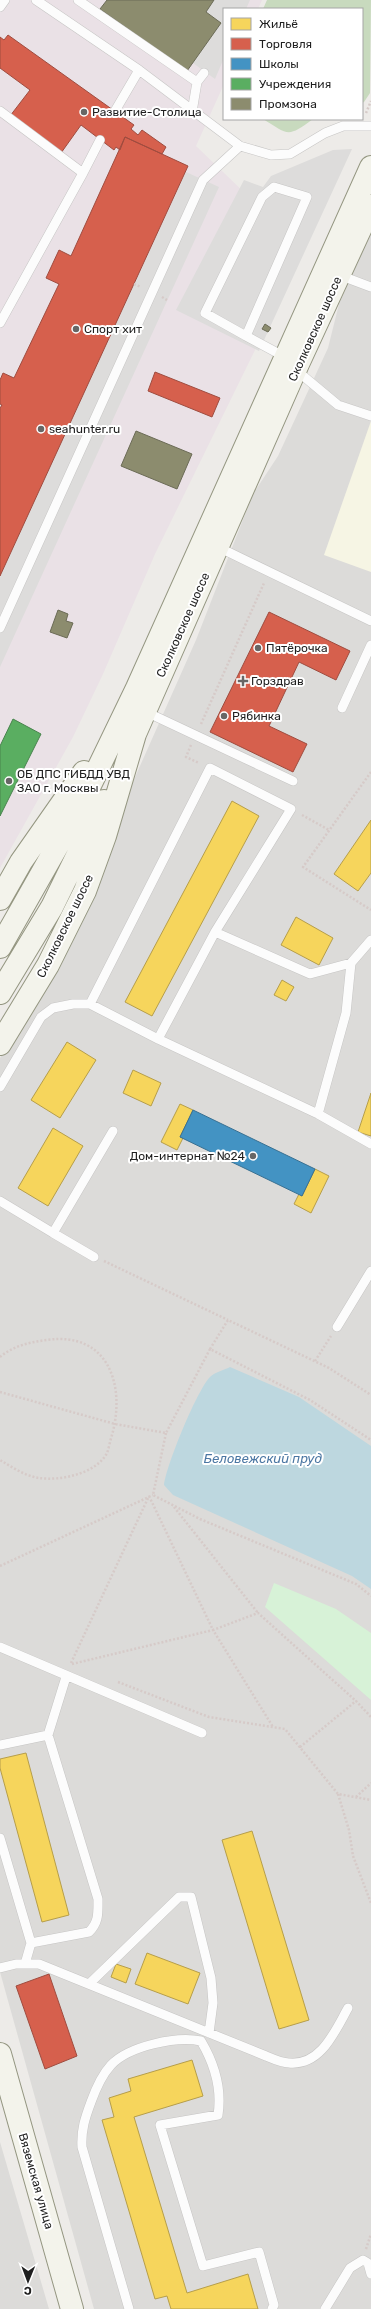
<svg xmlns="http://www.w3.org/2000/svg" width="371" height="2309" viewBox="0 0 371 2309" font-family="Rubik,sans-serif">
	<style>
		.residential { fill: #dcdbd9 }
		.industrial { fill: #eae1e6 }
		.education { fill: #f6f5e4 }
		.forest { fill: #c8dabe }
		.park { fill: #d7f2d7 }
		.parking { fill: #dddcdb }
		.water { fill: #bdd7df }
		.homes { fill: #f6d55c; stroke: #b69e4a }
		.shops { fill: #d6604d; stroke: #9f4c3f }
		.schools { fill: #4393c3; stroke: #387092 }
		.public { fill: #5aae61; stroke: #48834d }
		.industry { fill: #8c8c6e; stroke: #6b6b56 }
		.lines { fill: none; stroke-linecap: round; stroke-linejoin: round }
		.service-casing { stroke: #c6c5c4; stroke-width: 10 }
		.secondary-casing { stroke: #949681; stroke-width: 24 }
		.path { stroke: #d6cac8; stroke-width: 2.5; stroke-dasharray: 2 2; stroke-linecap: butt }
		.service { stroke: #fcfcfc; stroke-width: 9 }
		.secondary { stroke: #f3f3eb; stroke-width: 22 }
		.poi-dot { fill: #676665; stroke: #fff; stroke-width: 1.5 }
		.labels { text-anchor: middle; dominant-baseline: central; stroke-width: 4; stroke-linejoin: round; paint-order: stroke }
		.poi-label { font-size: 12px; fill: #1f1f1f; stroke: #fff; text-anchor: start }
		.street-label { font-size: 12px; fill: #1f1f1f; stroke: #fff }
		.water-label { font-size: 13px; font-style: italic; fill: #4c77a3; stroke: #fff }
	</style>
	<rect width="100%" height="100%" fill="#edebe8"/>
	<path class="residential" d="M371,233V2309H94L0,1972V1058L54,967L132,784L196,640L253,494L278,456L328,348L339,304Z
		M0,2142L49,2309H0Z"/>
	<path class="industrial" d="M0,0H262L258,9H224V84L196,146L304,250L155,554L103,674L73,737L0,868Z"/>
	<path class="education" d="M371,421V572L324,555Z"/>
	<path class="forest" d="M267,0H371L370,93L364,102L362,103V9H263Z
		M263,119H313C287,138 289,135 263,119Z"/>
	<path class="park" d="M274,1583L336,1609L371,1633V1700L265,1607Z"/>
	<path class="parking" d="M106,0H250L246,9H224V58L215,79Z
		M352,149L259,351L176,310L244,180L263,187L271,176L333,150Z
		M186,172L219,187L0,667V576Z"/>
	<path class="water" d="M230,1367L299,1397L371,1446V1589L352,1576L173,1495L164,1485C167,1464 195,1395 209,1378C213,1373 224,1370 230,1367Z"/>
	<path class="homes" d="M232,801L259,816L152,1016L125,1002Z
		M371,820V873L358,891L334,874Z
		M296,917L333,938L319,965L281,945Z
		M282,980L294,987L286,1001L274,995Z
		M67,1042L96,1060L60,1118L31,1100Z
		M133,1070L161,1083L151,1106L123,1093Z
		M371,1093V1136L358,1132Z
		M180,1104L193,1110L180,1137L183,1138L177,1150L161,1142Z
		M53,1128L83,1146L48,1206L18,1188Z
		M315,1169L329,1176L311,1213L294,1204L299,1194L302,1196Z
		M26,1753L69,1915L42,1922L0,1768V1759Z
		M252,1831L309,2020L279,2029L222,1840Z
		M147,1953L200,1973L188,2004L135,1984Z
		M116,1964L131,1969L126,1983L111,1977Z
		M192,2060L203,2096L134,2117L187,2293L248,2274L258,2309H171L167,2296L155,2299L102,2120L114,2117L109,2098L131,2091L128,2079Z"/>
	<path class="shops" d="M8,35L134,125L131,129L138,135L142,130L166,147L162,154L125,137L120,150L116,147L114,150L81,125L61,153L10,116L30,90L0,68V37L4,40Z
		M125,137L188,166L0,576V408L2,405L0,404V380L3,373L14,378L59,284L46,278L59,250L71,256Z
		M155,372L220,398L212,417L148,391Z
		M269,612L350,651L336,680L299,662L269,726L307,744L293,772L210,732Z
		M49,1974L77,2056L45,2069L16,1986Z"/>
	<path class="schools" d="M193,1110L315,1169L302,1196L180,1137Z"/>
	<path class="public" d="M13,719L41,734L0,816V746Z"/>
	<path class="industry" d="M107,0H214L206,12L221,23L187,71L100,9Z
		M265,324L271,328L268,332L262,329Z
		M136,431L192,454L177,489L121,466Z
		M58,610L68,614L66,621L73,623L67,638L50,632Z"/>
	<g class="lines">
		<g class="service-casing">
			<path id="service" d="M36,0L139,70L240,146L271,155L290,154L325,133L343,126H371
				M78,0L197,82
				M0,7L5,0
				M0,111L83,173L0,323
				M115,111L139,70
				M192,112L197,82L204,73
				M83,173L100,140
				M339,275L371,287
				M246,336L205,313L262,197L274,187L307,197L246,336L285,357
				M296,370L338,405L371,416
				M218,547L371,621
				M0,628L203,180L240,146
				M342,708L371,645
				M144,711L293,781
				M215,932L310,974L351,963
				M90,1004L210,768L291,809L215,932L158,1039
				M0,1087L41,1017L53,1008L73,1004H90L158,1039L318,1114L371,1144
				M318,1114L346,1013L351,963L371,940
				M0,1201L53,1233L113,1131
				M53,1233L94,1257
				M337,1327L371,1271
				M0,1647L202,1733
				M48,1735L66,1677
				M0,1745L48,1735L98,1899C98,1913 99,1922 89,1932L31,1943
				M0,1838L31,1943L25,1964
				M0,1968L16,1964H39L266,2056C273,2059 282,2063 289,2063C321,2066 335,2031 348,2008
				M89,1984L179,1897H191L211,1978L213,2003L209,2033
				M129,2309L82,2147C81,2130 85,2118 91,2102C96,2088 101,2076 111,2065C129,2046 176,2036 201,2041C214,2063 222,2089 218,2115L160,2125L203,2266L259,2252L274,2305L272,2309
				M325,2309L350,2268L363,2260L368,2263L371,2274"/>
		</g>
		<g class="secondary-casing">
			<path id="secondary" d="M0,899L21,862L84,772
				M0,947L80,806L137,688L371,167
				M0,993L52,907L104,801
				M0,1044L48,965L85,891L105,836L135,734L298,364L371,206
				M0,2054L72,2309"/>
		</g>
		<path class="path" d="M366,113L371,101
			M134,284L141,287
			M162,297L167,300
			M201,724L264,583
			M191,745L186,757L199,763
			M371,772L303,867L371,910
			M302,815L329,830
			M104,1261L228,1320
			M210,1349L228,1320L329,1368L371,1395
			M0,1357C13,1346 30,1342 47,1340C108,1331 126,1385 112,1435C110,1441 109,1448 107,1453C96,1474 60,1481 39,1478C25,1476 12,1467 0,1460
			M315,1361L331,1336
			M0,1392L115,1424L166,1433L210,1349L310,1400L371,1440
			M166,1433L153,1495L200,1519L356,1584L371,1596
			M149,1496L213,1630L258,1613L356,1701L371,1717
			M174,1507L258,1613
			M0,1566L153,1495
			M71,1663L149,1496
			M72,1664L213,1630L273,1727
			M118,1682L209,1717L285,1729L338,1794L371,1800
			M300,1747L356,1701
			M338,1794L349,1830L353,1856L371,1903
			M356,1797L371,1783
			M366,2249L371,2234"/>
		<use href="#service" class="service"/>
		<use href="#secondary" class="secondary"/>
	</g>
	<g class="poi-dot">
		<circle cx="84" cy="112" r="4"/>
		<circle cx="76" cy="329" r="4"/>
		<circle cx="41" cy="429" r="4"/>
		<circle cx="258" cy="648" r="4"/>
		<path d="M241 675h4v4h4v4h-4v4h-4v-4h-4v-4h4z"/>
		<circle cx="224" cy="716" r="4"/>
		<circle cx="9" cy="781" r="4"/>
		<circle cx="253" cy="1156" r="4"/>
	</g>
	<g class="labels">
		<g class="poi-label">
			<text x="92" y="112">Развитие-Столица</text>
			<text x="84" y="329">Спорт хит</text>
			<text x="49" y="429">seahunter.ru</text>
			<text x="266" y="648">Пятёрочка</text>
			<text x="251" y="681">Горздрав</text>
			<text x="232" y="716">Рябинка</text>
			<text x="17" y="774">ОБ ДПС ГИБДД УВД<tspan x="17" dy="14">ЗАО г. Москвы</tspan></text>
			<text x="245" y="1156" text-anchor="end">Дом-интернат №24</text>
		</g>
		<g class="street-label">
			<text transform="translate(315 329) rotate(-66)">Сколковское шоссе</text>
			<text transform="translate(183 625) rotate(-66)">Сколковское шоссе</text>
			<text transform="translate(65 926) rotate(-64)">Сколковское шоссе</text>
			<text transform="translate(36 2181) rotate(74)">Вяземская улица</text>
		</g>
		<g class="water-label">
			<text x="263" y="1458">Беловежский пруд</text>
		</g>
	</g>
	<rect x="223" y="8" width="140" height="112" fill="#ffffff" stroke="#a5a5a5"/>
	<rect x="231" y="18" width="20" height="12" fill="#f6d55c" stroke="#a5a5a5"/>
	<text x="259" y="28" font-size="12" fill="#1f1f1f">Жильё</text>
	<rect x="231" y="38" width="20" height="12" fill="#d6604d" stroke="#a5a5a5"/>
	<text x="259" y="48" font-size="12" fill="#1f1f1f">Торговля</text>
	<rect x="231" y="58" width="20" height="12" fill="#4393c3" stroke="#a5a5a5"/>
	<text x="259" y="68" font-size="12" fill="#1f1f1f">Школы</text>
	<rect x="231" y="78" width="20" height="12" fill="#5aae61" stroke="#a5a5a5"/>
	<text x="259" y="88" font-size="12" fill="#1f1f1f">Учреждения</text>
	<rect x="231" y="98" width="20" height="12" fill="#8c8c6e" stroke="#a5a5a5"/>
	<text x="259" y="108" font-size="12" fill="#1f1f1f">Промзона</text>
	<g transform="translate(28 2281) rotate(181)" stroke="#ffffff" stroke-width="3" paint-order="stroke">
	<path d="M0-3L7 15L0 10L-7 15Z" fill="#1f1f1f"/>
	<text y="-6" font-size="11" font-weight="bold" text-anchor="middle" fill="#1f1f1f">С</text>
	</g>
</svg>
